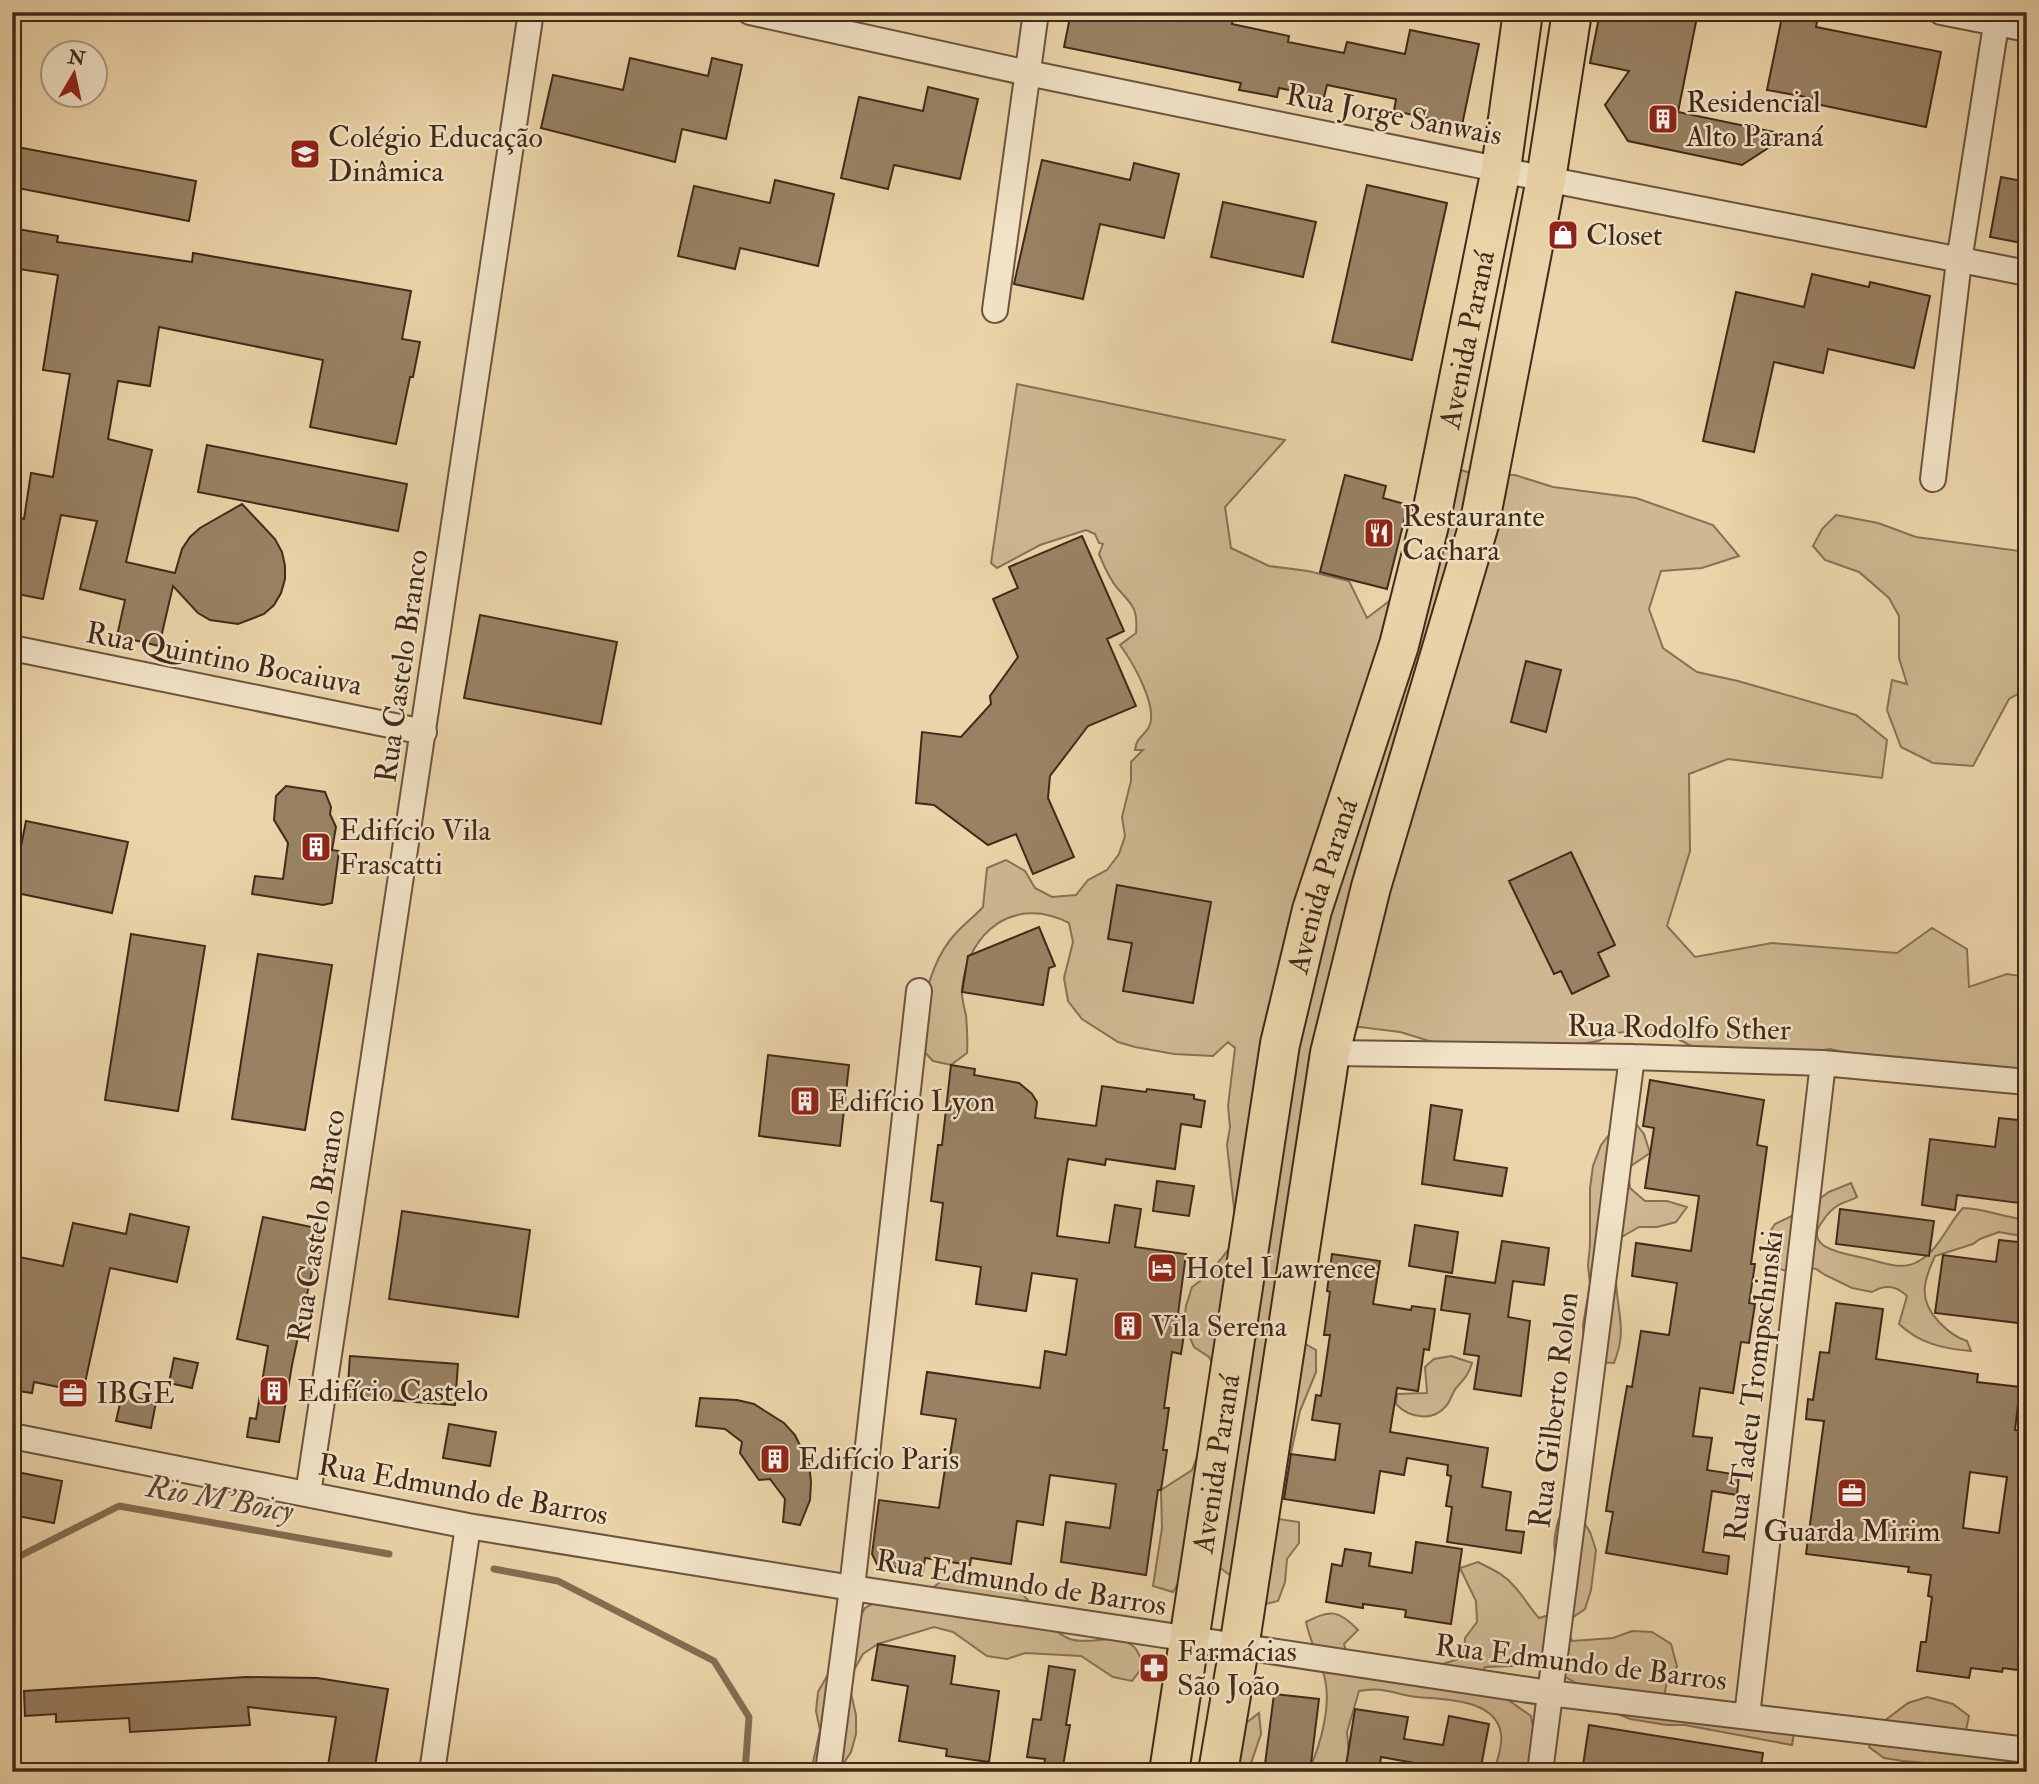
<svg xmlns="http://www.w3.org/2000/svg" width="2039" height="1784" viewBox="0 0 2039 1784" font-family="'IM FELL Double Pica',serif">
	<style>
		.green { fill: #ceb791; stroke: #887056; stroke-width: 2 }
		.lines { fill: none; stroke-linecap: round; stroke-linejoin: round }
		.stream { stroke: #846d52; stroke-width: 7 }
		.building { fill: #998264; stroke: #412a1a; stroke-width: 2; fill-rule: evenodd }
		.minor-casing { stroke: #6c543e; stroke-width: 28 }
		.primary-casing { stroke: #412a1a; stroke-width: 42 }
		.minor { stroke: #f2e3c7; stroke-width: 24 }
		.primary { stroke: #ebd4a9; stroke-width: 38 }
		.labels { text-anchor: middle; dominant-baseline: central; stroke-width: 5; stroke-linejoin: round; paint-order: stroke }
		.poi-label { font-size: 30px; fill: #412a1a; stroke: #f2e3c7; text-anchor: start }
		.street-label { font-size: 30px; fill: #412a1a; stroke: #f2e3c7 }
		.water-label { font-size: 32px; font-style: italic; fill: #5d4632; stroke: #f2e3c7 }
	</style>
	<rect width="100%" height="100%" fill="#ebd4a9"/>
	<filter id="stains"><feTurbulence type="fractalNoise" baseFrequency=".00286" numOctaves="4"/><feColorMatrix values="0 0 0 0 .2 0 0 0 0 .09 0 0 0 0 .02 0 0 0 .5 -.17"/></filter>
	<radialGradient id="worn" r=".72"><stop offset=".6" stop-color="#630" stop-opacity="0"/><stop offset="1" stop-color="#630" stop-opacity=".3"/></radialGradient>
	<path class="green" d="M1017,384L1285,440L1225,507L1231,548L1269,566L1308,571L1349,581L1367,618L1434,567L1461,470L1474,474L1515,475L1553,487L1636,498L1713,525L1739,556L1702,568L1661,571L1649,609L1663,648L1697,672L1738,681L1856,715L1887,740L1882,778L1728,759L1689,774L1690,851L1667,926L1695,957L1772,943L1897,953L1932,928L1967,949L1969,987L2007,974L2027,977V1076L1847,1053L1830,1049L1810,1052L1699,1050L1676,1038L1636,1031L1616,1033L1598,1041L1570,1046L1439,1044L1400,1032L1360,1027L1335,1029L1297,1339L1316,1350V1372L1300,1411L1291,1453L1283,1461L1278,1519L1299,1522V1543L1287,1559L1285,1582L1278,1601L1257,1606L1235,1579L1219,1567L1183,1575L1173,1592L1153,1586L1162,1528L1161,1490L1192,1470L1199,1452L1218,1373L1209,1357L1194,1347L1184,1324L1186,1306L1192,1287L1208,1275L1233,1244L1236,1226L1227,1145L1230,1127L1228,1106L1235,1048L1228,1042L1213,1056L1174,1054L1135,1047L1118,1042L1082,1019L1068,1001L1064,978L1073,942L1069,923C1015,895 968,931 962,988C961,997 964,1007 966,1015C967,1028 968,1040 967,1053L951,1065L933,1061L919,1046C921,1008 929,962 956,933C964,924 975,916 983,907L987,868L1006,860L1025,871L1035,888L1052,897L1076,895L1088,880L1107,870L1119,854L1125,836L1122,817L1131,781V762L1143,750H1135C1136,738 1144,736 1149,727C1159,707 1132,661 1120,645L1136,633C1138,609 1133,605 1118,589C1109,579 1104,566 1099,554L1103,544L1099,543L1095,534L1086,530L1040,545L997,568L991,563Z
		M1836,515L1878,523L1916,537L2027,552V689L2009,699L1973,766L1933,763L1901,747L1887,710L1892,680L1907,684L1899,658V616L1889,598L1859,572L1825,560L1813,546L1822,529Z
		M1632,1119L1644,1134L1650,1153L1628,1168L1630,1188L1645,1201H1667L1687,1207L1676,1222L1657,1227H1639L1620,1238C1619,1252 1615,1268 1616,1282C1618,1315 1627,1331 1614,1363L1595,1362L1584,1344L1583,1325L1590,1284L1588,1265L1590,1245V1188L1593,1166L1601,1145L1613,1130Z
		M1851,1183L1857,1197C1851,1201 1842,1202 1837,1206C1832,1209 1826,1216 1822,1222C1802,1249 1847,1254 1864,1258C1881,1262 1901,1271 1917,1262C1939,1251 1947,1225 1963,1208C1984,1208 2005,1218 2027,1220V1237L1999,1232L1980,1239L1973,1244L1935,1256C1923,1282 1918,1300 1939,1322C1948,1331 1955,1337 1967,1341L1971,1351C1943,1349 1919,1343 1899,1324L1907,1296C1896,1285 1885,1284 1872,1292L1852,1288L1825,1275L1816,1269L1806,1267L1789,1272L1780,1269L1772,1261L1768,1253L1769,1233L1775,1224L1804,1210L1829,1192Z
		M1451,1356L1472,1363C1469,1374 1464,1379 1457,1387C1452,1392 1451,1401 1446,1406C1433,1422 1409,1418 1396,1404L1397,1394L1427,1393L1425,1367L1434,1359Z
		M1579,1515L1590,1532L1596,1550L1591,1590L1585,1609L1566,1622L1572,1641L1613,1638L1632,1631L1652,1632L1671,1644L1677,1666L1667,1682L1663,1701L1794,1733L1792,1745L1685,1725H1667L1630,1719L1613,1712L1595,1687L1576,1683L1560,1674L1546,1658L1528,1655L1513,1666L1485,1667L1479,1684L1497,1692L1531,1716L1542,1772H1494C1497,1760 1503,1746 1501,1734C1496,1698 1443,1700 1417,1697C1393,1694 1384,1686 1359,1691L1347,1732L1349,1754L1345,1772H1312L1310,1768C1321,1743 1331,1706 1325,1679C1320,1659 1310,1642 1306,1622C1330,1609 1339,1610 1358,1630L1344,1644L1348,1657L1425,1670L1464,1657L1465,1638L1477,1622L1476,1601L1460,1568L1478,1562C1491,1569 1504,1574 1513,1585C1523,1595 1529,1607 1539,1618L1559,1612C1559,1600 1560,1585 1558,1573C1554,1550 1552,1541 1559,1518Z
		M975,1574C988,1577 1004,1580 1015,1588C1036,1603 1045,1629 1070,1639C1090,1646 1116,1631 1134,1647C1138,1650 1141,1660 1144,1665L1132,1681L1113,1677L1081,1656L1025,1653L1007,1659L987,1656L953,1632L934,1627L878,1644L863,1654L854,1670L851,1693L856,1715V1734L851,1752L838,1772H811L820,1730L816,1711L818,1692L865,1608L883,1598L921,1599C940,1579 948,1575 975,1574Z
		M1927,1697L1953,1704L1969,1716L1965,1735L2027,1754V1772L1903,1761L1884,1758L1869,1747L1875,1728L1908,1703Z
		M1259,1713L1261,1734L1248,1772H1223L1228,1737Z"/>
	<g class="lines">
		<path class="stream" d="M12,1560L119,1506L389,1554
			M494,1569L558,1581L714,1661L749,1717L745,1772"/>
	</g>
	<path class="building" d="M1071,12H1234L1232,24L1289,36L1288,42L1344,53L1347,42L1405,54L1410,30L1479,44L1462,125L1394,111L1396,99L1327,85L1324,97L1279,88L1277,97L1239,90L1241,83L1064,47Z
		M1600,12H1698L1678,112L1788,135L1742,165L1628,141L1605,105L1629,71L1590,63Z
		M1783,12H1819L1816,27L1941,52L1926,127L1811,103L1812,98L1767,90Z
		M630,58L708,76L712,58L742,65L726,139L682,129L675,162L541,128L553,75L623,90Z
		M928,87L978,99L960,179L894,165L888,189L841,178L859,97L923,111Z
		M12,146L196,181L189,221L12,187Z
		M1042,160L1130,180L1134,163L1179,174L1164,238L1100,224L1083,299L1014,284Z
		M2001,177L2027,182V244L1990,237Z
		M775,180L834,194L818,266L740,248L735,269L678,256L694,186L770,203Z
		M1367,185L1447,203L1412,360L1332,342Z
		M1223,202L1316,222L1303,277L1211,257Z
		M12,228L58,236L57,242L192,262L193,253L411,291L402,339L420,342L413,377H410L396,444L310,427L323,360L159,327L150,386L118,381L108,439L152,450L126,562L175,573L182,549L190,537L200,528L242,504L275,539L282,552L285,566V579L281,593L274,605L264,614L238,624L210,620L198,613L173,586L159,646L117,636L125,600L80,589L97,521L61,515L43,599L12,593V516L24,519L31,473L53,477L70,374L43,370L58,275L12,268Z
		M1812,274L1869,287L1870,282L1930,296L1914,368L1828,349L1823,373L1774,362L1754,452L1703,441L1736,292L1804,307Z
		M207,445L407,484L398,531L198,492Z
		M1345,475L1386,486L1383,498L1408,505L1387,589L1320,572Z
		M1082,536L1124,631L1107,639L1136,706L1088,726L1050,776L1048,798L1074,857L1033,874L1016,834L988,845L934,805L916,803L922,732L961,737L991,704L990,696L1018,657L993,599L1018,588L1009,567Z
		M480,615L617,642L601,724L464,698Z
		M1526,661L1561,670L1546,732L1511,722Z
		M286,786L325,792L331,807L330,814L336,827L332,850L339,851L332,903L323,905L252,894L255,876L283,879L288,843L274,820L276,796Z
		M26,821L128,842L112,913L12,892Z
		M1571,852L1615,945L1598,953L1609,976L1572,994L1561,971L1554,974L1509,881Z
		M1117,885L1211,902L1193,1003L1123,991L1132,943L1108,939Z
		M1039,927L1055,966L1049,968L1043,1005L962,992L968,956Z
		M131,934L205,946L178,1111L105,1100Z
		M258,954L332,965L305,1130L232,1119Z
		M768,1055L849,1065L840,1146L759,1136Z
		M951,1065L975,1069L974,1075L1019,1083L1032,1094L1037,1102L1035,1118L1096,1126L1102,1086L1146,1092L1147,1089L1194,1095V1099L1205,1101L1201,1127L1181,1124L1175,1169L1106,1159L1105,1165L1068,1159L1062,1198L1057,1236L1109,1243L1115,1205L1141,1209L1135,1247L1186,1254L1178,1314L1187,1315L1181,1354L1172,1352L1169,1372L1164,1408H1169L1163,1450H1167L1161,1490H1158L1146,1575L1061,1562L1066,1522L1110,1528L1116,1484L1050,1475L1043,1525L1017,1521L1011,1564L971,1558L970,1565L925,1558L923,1572L877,1564L872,1554L879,1500L939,1508L946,1462H949L956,1419L921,1414L927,1372L1040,1388L1045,1351L1066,1355L1077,1279L1032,1273L1026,1311L976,1304L981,1267L936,1260L943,1203L931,1201L938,1145H942Z
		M1650,1080L1764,1100L1757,1145L1767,1147L1751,1264H1755L1749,1303L1755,1304L1749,1343L1741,1342L1733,1393L1700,1388L1693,1436L1712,1438L1707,1470L1739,1475L1737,1495L1712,1491L1703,1552L1729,1556L1727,1574L1606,1553L1613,1512L1606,1511L1610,1485L1627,1386L1632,1387L1641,1331L1669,1335L1677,1283L1632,1276L1636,1243L1691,1251L1699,1196L1645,1188L1654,1128L1643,1126Z
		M1431,1105L1462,1110L1454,1160L1507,1168L1502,1196L1422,1184Z
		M1999,1118L2027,1121V1184L2022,1183L2019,1203L1957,1195L1955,1210L1922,1205L1930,1139L1995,1147Z
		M1157,1181L1194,1186L1189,1216L1153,1211Z
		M1840,1209L1934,1221L1929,1256L1836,1244Z
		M402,1211L530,1230L518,1317L389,1299Z
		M130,1214L189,1227L177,1282L110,1268L83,1392L34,1382L32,1393L12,1390V1288L19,1257L63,1266L73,1223L126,1234Z
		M263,1217L321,1229L292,1365L279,1442L247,1437L250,1418L256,1419L268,1346L237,1339Z
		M1415,1225L1458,1232L1452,1273L1409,1266Z
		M1999,1240L2027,1243V1324L1935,1313L1943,1255L1996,1262Z
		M1502,1241L1549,1248L1544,1285L1513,1281L1508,1317L1530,1321L1521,1396L1474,1389L1479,1356L1464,1354L1470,1314L1441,1310L1446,1276L1495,1283Z
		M1332,1254L1380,1261L1373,1304L1411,1310L1412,1306L1435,1309L1429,1350L1424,1349L1418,1391L1397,1388L1390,1432L1488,1448L1482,1487L1511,1492L1506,1530L1524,1532L1521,1553L1447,1542L1452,1507L1446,1506L1451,1476L1447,1475L1448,1465L1407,1458L1404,1475L1380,1471L1374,1513L1284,1499L1291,1454L1335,1460L1340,1424L1312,1420L1316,1395L1321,1396L1330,1335H1324L1330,1292L1327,1291Z
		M1836,1303L1883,1309L1876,1359L1978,1374L1977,1382L2020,1387L2015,1430L2027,1432V1605L2021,1647L2027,1648V1668L2018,1667V1670L2003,1668L2002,1672L1971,1668L1969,1678L1917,1671L1921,1642H1926L1932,1597L1928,1596L1931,1575L1908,1572L1909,1567L1806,1554L1824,1421L1806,1419L1808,1399L1813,1400L1820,1352L1829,1353ZM1970,1472L2007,1477L1999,1533L1963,1528Z
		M350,1356L458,1364L455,1405L347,1397Z
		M174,1358L198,1363L192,1388L169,1383Z
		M122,1395L156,1402L151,1428L116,1421Z
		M700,1398L737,1400L754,1404L784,1423L795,1435L809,1464L811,1482L810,1500L800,1525L783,1522L785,1499L770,1479L759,1480L740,1453L742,1442L725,1429L696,1426Z
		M449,1424L496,1432L490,1466L443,1458Z
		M12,1471L62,1481L54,1523L12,1515Z
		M1416,1542L1462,1549L1451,1624L1405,1617L1406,1610L1363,1604V1608L1326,1602L1332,1564L1342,1566L1345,1549L1371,1553L1369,1566L1412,1573Z
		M878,1644L955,1656L951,1684L999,1691L989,1762L946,1756L947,1749L899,1741L908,1686L872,1680Z
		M1049,1666L1075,1670L1066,1725H1070L1062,1772H1043L1045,1759L1027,1757L1033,1719L1041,1720Z
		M246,1677L317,1678L388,1689L374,1772H327L336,1717L248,1707L250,1725L130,1732L129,1718L56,1722V1714L25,1716L24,1691Z
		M1274,1694L1319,1699L1310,1772H1264Z
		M1355,1709L1408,1717L1404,1739L1443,1745L1449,1716L1489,1724L1480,1772H1464L1381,1757L1379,1772H1345Z
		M1589,1725L1763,1753L1760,1772H1640L1614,1768L1613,1772H1582Z"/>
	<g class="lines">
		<g class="minor-casing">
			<path id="minor" d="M750,12L1028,73L1546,179L2027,273
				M1941,12L2027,29
				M995,310L1036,12
				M1933,479L1959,261L1998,12
				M12,648L424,732
				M1330,1053L1632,1057L1823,1063L2027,1082
				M12,1436L468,1526L852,1588L1549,1693L2027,1750
				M308,1494L531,12
				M1747,1716L1823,1063
				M432,1772L468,1526
				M828,1772L852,1588L919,991
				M1540,1772L1632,1057"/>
		</g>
		<g class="primary-casing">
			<g id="primary">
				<path id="s1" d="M1169,1772L1280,1044L1312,910L1399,645L1432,513L1501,169L1523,12"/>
				<path d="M1218,1772L1239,1648L1330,1053L1371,887L1480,521L1546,179L1572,12"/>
			</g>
		</g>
		<use href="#minor" class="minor"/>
		<use href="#primary" class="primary"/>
	</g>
	<defs>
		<g id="building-square" transform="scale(1.575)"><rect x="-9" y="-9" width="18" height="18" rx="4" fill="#8f2418" stroke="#f2e3c7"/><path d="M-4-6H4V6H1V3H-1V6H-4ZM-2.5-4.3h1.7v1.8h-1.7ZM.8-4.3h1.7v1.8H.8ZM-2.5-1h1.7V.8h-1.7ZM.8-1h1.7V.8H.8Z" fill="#fff"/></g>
		<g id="school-square" transform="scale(1.575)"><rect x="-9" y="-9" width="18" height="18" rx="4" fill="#8f2418" stroke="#f2e3c7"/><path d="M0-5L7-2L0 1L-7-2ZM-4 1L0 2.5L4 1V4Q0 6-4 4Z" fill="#fff"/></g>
		<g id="shop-square" transform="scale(1.575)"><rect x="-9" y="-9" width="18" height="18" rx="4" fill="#8f2418" stroke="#f2e3c7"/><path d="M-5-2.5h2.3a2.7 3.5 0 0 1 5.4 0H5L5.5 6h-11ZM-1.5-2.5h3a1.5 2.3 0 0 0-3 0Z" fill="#fff"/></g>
		<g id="restaurant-square" transform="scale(1.575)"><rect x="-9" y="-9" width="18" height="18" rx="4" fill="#8f2418" stroke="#f2e3c7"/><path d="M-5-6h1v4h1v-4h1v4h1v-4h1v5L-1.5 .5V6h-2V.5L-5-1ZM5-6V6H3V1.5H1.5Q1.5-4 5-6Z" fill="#fff"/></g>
		<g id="hotel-square" transform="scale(1.575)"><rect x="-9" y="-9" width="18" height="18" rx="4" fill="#8f2418" stroke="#f2e3c7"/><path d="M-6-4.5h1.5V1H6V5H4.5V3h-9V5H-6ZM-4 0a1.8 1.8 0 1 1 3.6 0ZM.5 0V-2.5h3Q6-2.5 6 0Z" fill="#fff"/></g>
		<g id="office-square" transform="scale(1.575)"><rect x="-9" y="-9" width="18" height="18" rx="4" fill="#8f2418" stroke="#f2e3c7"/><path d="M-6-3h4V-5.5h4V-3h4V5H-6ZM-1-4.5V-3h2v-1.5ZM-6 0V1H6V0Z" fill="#fff"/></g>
		<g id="pharmacy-square" transform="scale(1.575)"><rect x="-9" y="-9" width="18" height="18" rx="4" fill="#8f2418" stroke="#f2e3c7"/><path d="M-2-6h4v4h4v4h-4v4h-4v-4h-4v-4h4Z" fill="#fff"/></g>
	</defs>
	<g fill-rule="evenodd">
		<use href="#building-square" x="1663" y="119"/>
		<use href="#school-square" x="305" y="154"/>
		<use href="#shop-square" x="1563" y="235"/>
		<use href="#restaurant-square" x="1379" y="533"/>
		<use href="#building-square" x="316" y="847"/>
		<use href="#building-square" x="805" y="1101"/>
		<use href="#hotel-square" x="1162" y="1268"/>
		<use href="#building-square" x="1128" y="1326"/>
		<use href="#building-square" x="274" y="1391"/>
		<use href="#office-square" x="73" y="1393"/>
		<use href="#building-square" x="775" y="1459"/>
		<use href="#office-square" x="1852" y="1493"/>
		<use href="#pharmacy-square" x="1154" y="1668"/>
	</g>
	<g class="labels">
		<g class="poi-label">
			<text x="1686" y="102">Residencial<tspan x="1686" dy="34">Alto Paraná</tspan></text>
			<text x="328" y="137">Colégio Educação<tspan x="328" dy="34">Dinâmica</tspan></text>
			<text x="1586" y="235">Closet</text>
			<text x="1402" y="516">Restaurante<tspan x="1402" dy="34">Cachara</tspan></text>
			<text x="339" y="830">Edifício Vila<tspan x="339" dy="34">Frascatti</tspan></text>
			<text x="828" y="1101">Edifício Lyon</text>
			<text x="1185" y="1268">Hotel Lawrence</text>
			<text x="1151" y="1326">Vila Serena</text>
			<text x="297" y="1391">Edifício Castelo</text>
			<text x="96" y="1393">IBGE</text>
			<text x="798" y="1459">Edifício Paris</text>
			<text x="1852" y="1531" text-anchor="middle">Guarda Mirim</text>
			<text x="1177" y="1651">Farmácias<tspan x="1177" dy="34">São João</tspan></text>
		</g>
		<g class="street-label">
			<text transform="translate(1394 115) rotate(11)">Rua Jorge Sanwais</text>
			<text stroke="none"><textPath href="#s1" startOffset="1466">Avenida Paraná</textPath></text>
			<text transform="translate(224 659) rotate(11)">Rua Quintino Bocaiuva</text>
			<text transform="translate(402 666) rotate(-82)">Rua Castelo Branco</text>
			<text stroke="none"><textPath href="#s1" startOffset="900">Avenida Paraná</textPath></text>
			<text transform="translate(1679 1028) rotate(1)">Rua Rodolfo Sther</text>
			<text transform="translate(317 1226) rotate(-81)">Rua Castelo Branco</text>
			<text transform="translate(1754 1386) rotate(-83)">Rua Tadeu Trompschinski</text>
			<text transform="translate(1554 1410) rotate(-83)">Rua Gilberto Rolon</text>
			<text stroke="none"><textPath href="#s1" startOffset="312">Avenida Paraná</textPath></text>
			<text transform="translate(463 1490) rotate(10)">Rua Edmundo de Barros</text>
			<text transform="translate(1021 1583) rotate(9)">Rua Edmundo de Barros</text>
			<text transform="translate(1581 1663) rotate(7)">Rua Edmundo de Barros</text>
		</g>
		<g class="water-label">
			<text transform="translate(220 1499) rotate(10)">Rio M'Boicy</text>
		</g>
	</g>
	<rect width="2039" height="1784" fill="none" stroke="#ebd4a9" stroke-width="42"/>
	<rect x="14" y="14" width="2011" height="1756" fill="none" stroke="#412a1a" stroke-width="3.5"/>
	<rect x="21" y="21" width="1997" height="1742" fill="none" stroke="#412a1a" stroke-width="2"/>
	<g transform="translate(74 74) rotate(9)"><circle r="33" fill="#f2e3c7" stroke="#ab9982" stroke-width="2"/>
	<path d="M0-5L12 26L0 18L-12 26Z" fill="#8f2418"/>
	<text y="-10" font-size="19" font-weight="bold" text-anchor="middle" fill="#412a1a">N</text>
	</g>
	<rect width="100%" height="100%" filter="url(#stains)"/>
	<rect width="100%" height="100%" fill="url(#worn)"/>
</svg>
